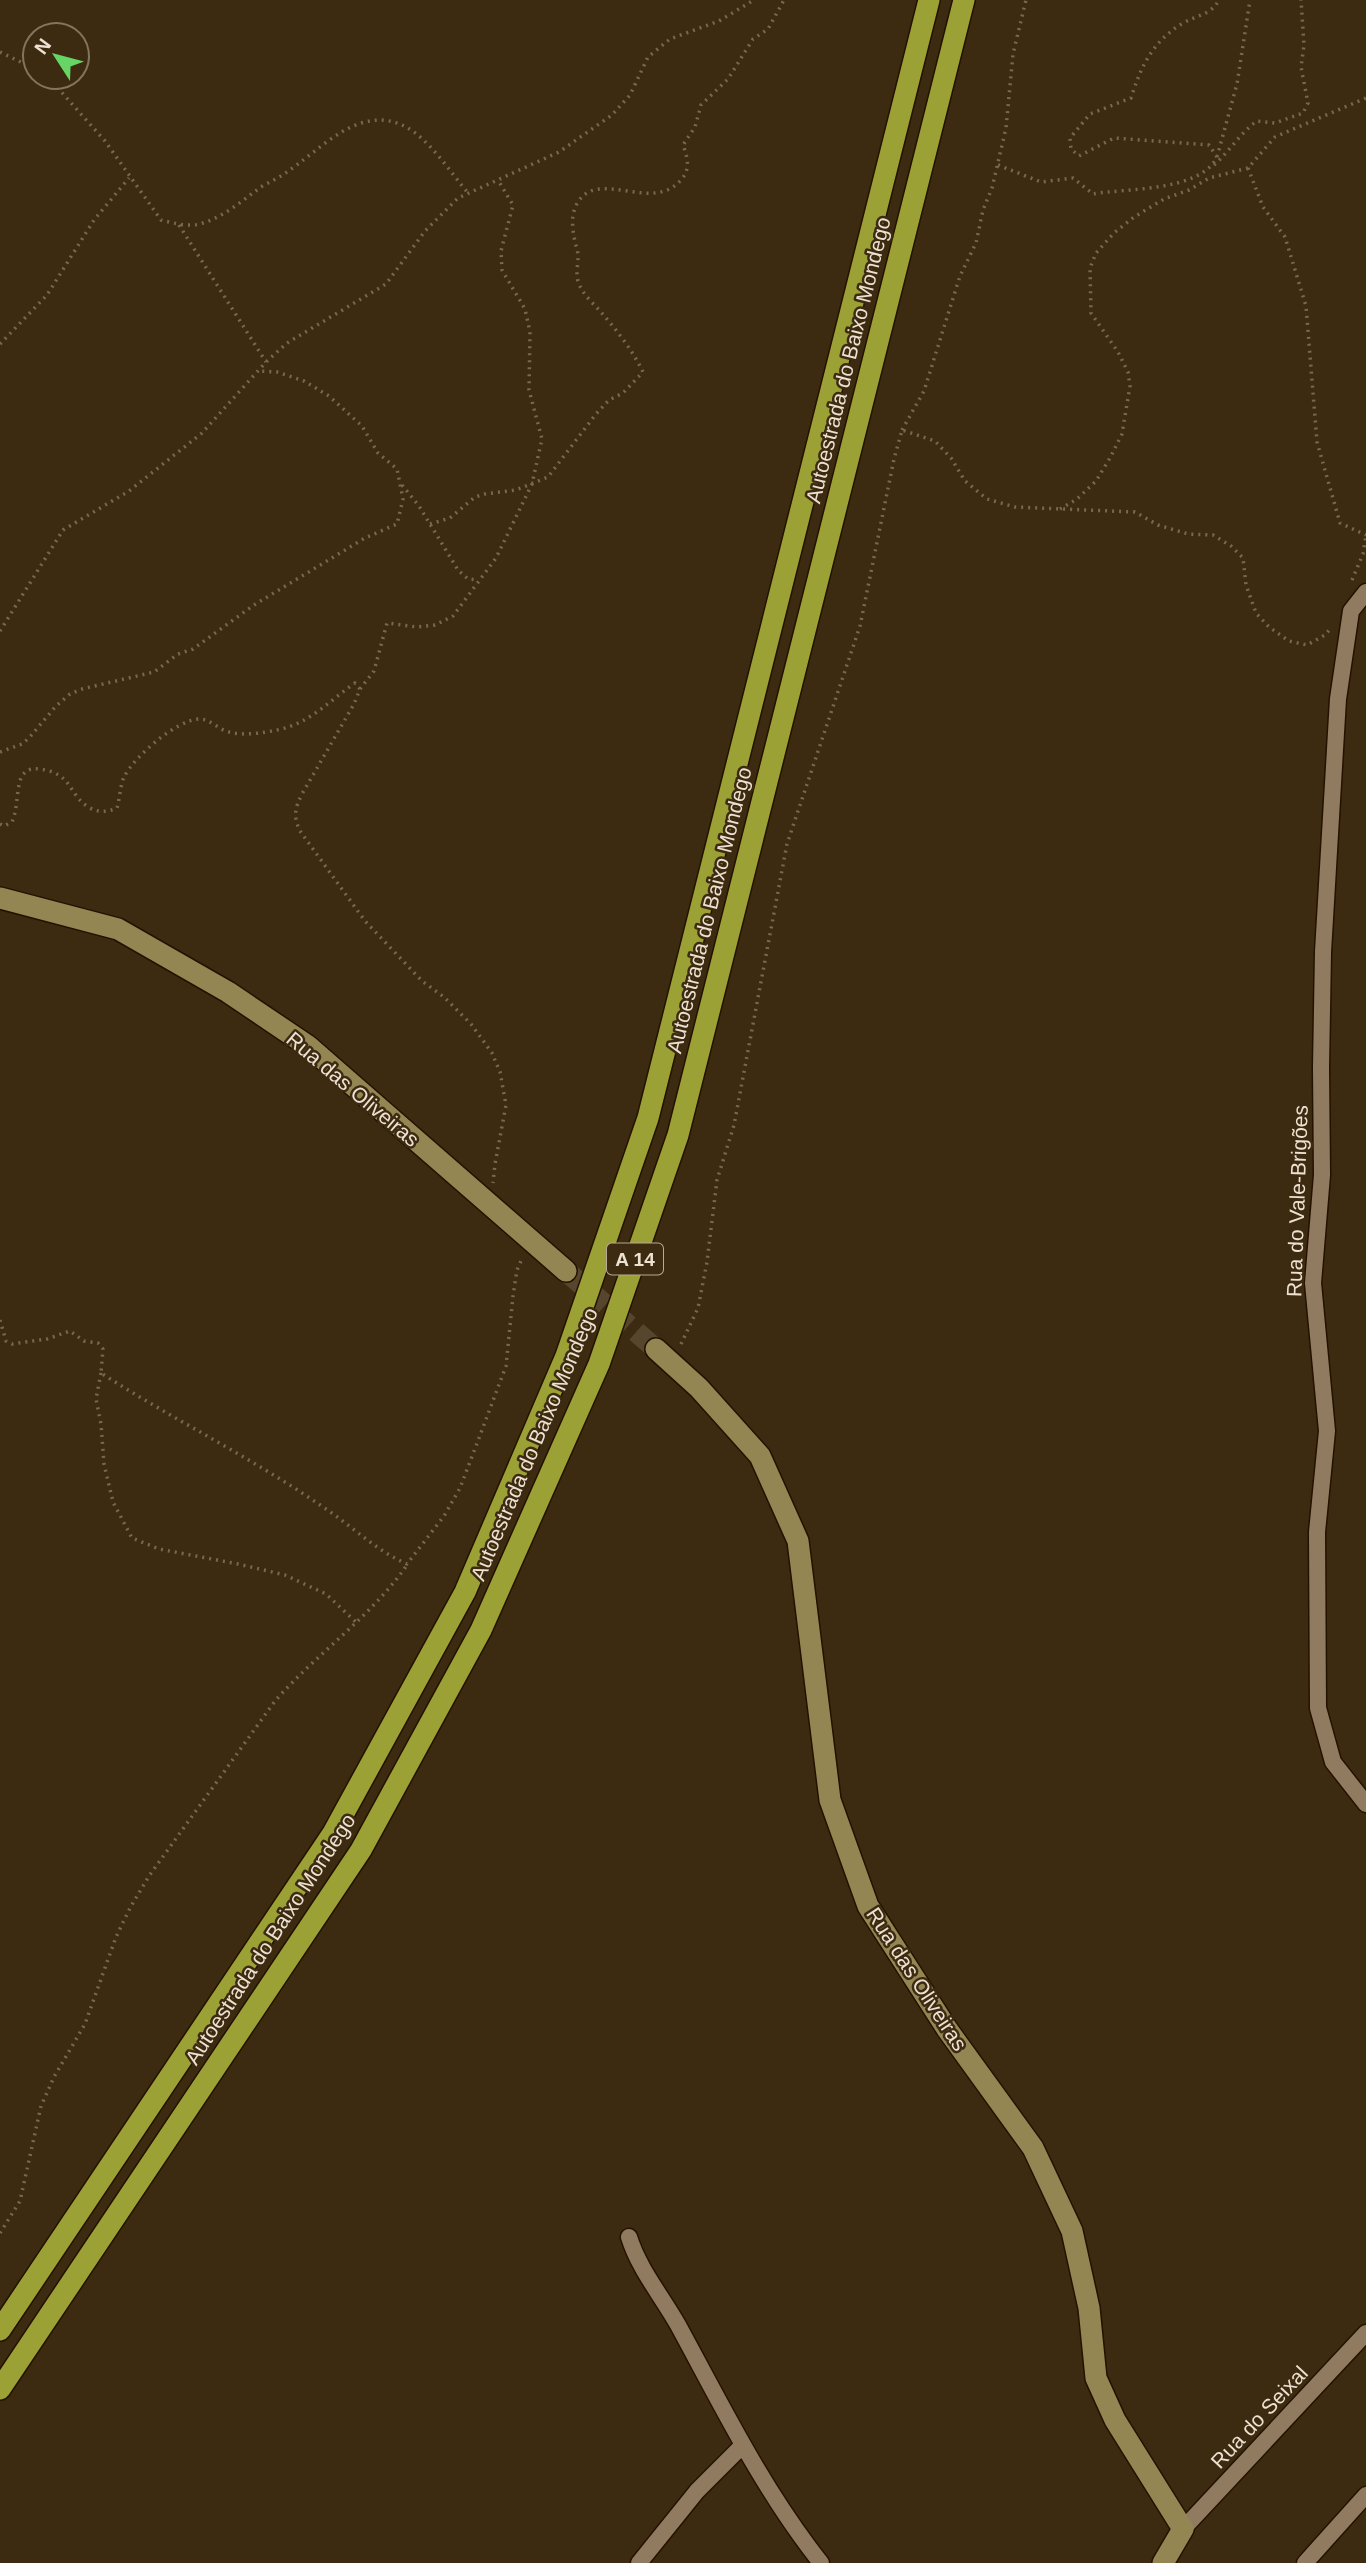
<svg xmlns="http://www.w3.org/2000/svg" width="1366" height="2563" viewBox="0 0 1366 2563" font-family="Helvetica,sans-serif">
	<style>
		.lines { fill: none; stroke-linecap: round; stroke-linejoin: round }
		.secondary-tunnel { stroke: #57462e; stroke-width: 21; stroke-dasharray: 21 10; stroke-linecap: butt }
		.street-casing { stroke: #241200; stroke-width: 19 }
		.secondary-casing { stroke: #241200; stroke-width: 24 }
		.highway-casing { stroke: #241200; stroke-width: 24 }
		.path { stroke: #786852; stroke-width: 3.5; stroke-dasharray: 2 5; stroke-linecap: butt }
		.street { stroke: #917b60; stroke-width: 16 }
		.secondary { stroke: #948653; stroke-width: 21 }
		.highway { stroke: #9ba135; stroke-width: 21 }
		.labels { text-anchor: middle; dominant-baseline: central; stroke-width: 5; stroke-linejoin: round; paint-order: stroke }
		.shield { fill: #3d2b11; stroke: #b8aa98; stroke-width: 2 }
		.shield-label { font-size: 19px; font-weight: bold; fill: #ede1d2 }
		.street-label { font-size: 21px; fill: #ede1d2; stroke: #3d2b11 }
	</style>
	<rect width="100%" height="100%" fill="#3d2b11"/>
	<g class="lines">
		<path class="secondary-tunnel" d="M566,1271L656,1349"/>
		<g class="street-casing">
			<path id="street" d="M1366,592L1351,611L1338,699L1323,952L1321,1068L1322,1175L1313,1283L1327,1431L1317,1532L1318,1708L1333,1762L1366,1804
				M629,2237C639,2269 661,2295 678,2325C722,2406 763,2490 821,2563
				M1183,2529L1366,2333
				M639,2563L697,2491L743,2445
				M1305,2563L1366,2495"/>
		</g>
		<g class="secondary-casing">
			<path id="secondary" d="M0,898L118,929L228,992L308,1046L566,1271
				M656,1349L699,1388L760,1456L798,1541L830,1800L868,1906L947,2029L1033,2148L1072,2231L1089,2308L1096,2378L1115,2420L1183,2529L1163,2563"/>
		</g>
		<g class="highway-casing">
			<path id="highway" d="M0,2330L333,1833L465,1592L566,1356L648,1118L929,0
				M0,2389L361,1850L481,1630L599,1364L678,1135L964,0"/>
		</g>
		<path class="path" d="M0,52L35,69
			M48,77L105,141L161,220C173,223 190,228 203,223C225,216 243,200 261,187C269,182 277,179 284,174C320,151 359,102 406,127C429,139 451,173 468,193
			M1217,157L1237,84L1250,0
			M998,165L1041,182L1073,178L1093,194C1126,188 1200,192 1217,157L1209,145L1114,138L1079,156L1071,149L1070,138L1090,114L1131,98C1141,66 1153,41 1183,23C1197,15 1211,15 1219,0
			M1214,165C1230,151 1240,133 1257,121L1275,123L1303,113L1308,103L1301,67L1304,45L1301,0
			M1248,168L1263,207L1285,237L1306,306L1317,442L1340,523L1366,535
			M179,225L266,362
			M0,344L47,295L94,220L129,178
			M902,430L924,391L960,276L976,243L983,210L992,188L1006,128L1013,54L1026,0
			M402,485L419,506L458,570L468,579L478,580
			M1060,509L1077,499L1096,481L1110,458L1122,434L1130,386L1128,372L1118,352L1091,313L1090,268L1096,253L1114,233L1134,217L1164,199L1189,190L1209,178L1248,168L1275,137L1366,98
			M430,524L450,518L475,497L485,494L516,490L548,477L596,414L609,400L623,393L643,372C633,351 616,329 600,311C592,302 582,294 578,281C575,271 580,260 577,249C573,235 569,216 578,202C600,167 656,217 684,176C690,166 687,156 683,145L695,127L701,105L728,79L753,39L768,29L784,0
			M1352,580L1363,554L1366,535
			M0,631L63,530L129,491L202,433L266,362L287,343L386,284L425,231L458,198L559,152L612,115L630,95L648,57L670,39L719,21L754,0
			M360,689L374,671L387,623L417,627L435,625L453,616L496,558L532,484L542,439L529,390L530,332L525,309L502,270L501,251L513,205L498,180
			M0,752L22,744L29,738L56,706L70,694L82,689L154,672L178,654L193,649L254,605L365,538L397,524L403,499L397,469L378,453L362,426L329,396L304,381L277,372L258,371
			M0,824L4,826L12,822C18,808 16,792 21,778C25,770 31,768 39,769C74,773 67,795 90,808C99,813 108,812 117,808C120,798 120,786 124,777C134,757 177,719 200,719C210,719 219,730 229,732C244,736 262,733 277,730C309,724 329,701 355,683L360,689L354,704L302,794C295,808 293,816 300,831L365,921L422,981L444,997L471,1024L492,1053L500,1072L506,1105L495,1164L493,1183
			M0,1320L6,1341L12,1344L47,1339L70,1331L84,1341L98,1343L103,1349L101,1373C174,1420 252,1458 323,1507C352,1526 375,1550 407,1564L444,1516L460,1488L476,1446L506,1366L513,1296L517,1270L522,1259
			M681,1344L698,1308L707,1262L717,1180L734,1125L787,844L860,626L894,459L902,430L935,441L951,458L965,481L987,499L1015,507L1135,512L1158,525L1188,534L1213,535L1231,546L1243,558L1246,585L1256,613L1269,627L1289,641L1307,645L1325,635L1331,628
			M101,1373L96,1399L101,1424L104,1464L113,1502L132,1538L159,1549L238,1564L285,1575L326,1594L357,1623
			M0,2233L20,2201L41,2106L54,2077L85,2024L116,1937L130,1908L149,1876L275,1701C317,1653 370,1618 407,1565"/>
		<use href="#street" class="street"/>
		<use href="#secondary" class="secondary"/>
		<use href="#highway" class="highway"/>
	</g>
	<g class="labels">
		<rect class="shield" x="607" y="1243.5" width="56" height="31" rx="5"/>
		<g class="shield-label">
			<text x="635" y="1259">A 14</text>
		</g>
		<g class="street-label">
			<text transform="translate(848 360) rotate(-76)">Autoestrada do Baixo Mondego</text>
			<text transform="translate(709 910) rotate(-76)">Autoestrada do Baixo Mondego</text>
			<text transform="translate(353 1089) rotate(40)">Rua das Oliveiras</text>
			<text transform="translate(1297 1201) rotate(-88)">Rua do Vale-Brigões</text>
			<text transform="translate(534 1444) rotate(-67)">Autoestrada do Baixo Mondego</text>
			<text transform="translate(270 1939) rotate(-57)">Autoestrada do Baixo Mondego</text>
			<text transform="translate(917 1979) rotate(57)">Rua das Oliveiras</text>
			<text transform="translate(1259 2417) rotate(-47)">Rua do Seixal</text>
		</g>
	</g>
	<g transform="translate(56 56) rotate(306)"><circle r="33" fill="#3d2b11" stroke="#83745e" stroke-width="2"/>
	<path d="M0-5L12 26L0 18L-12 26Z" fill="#67d466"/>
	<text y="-10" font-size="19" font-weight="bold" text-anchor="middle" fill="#ede1d2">N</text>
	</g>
</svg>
